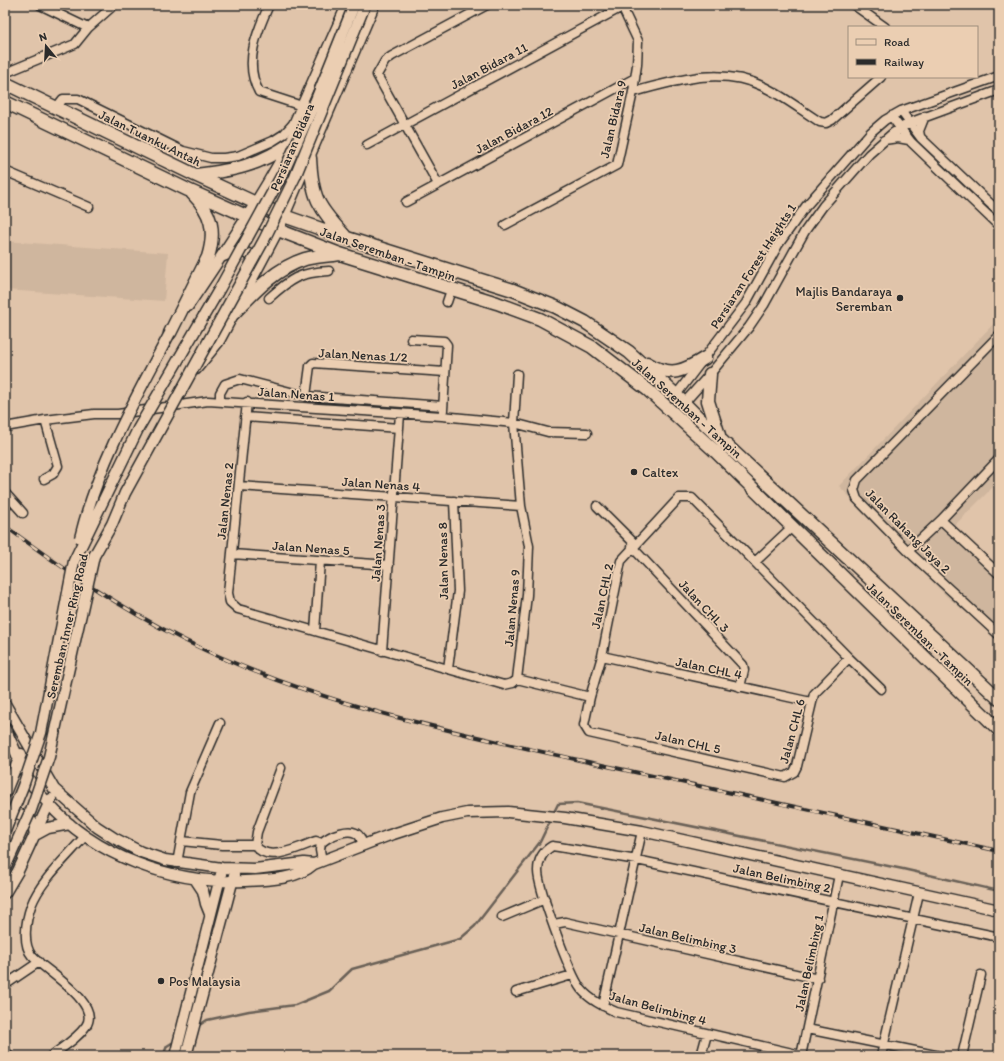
<svg xmlns="http://www.w3.org/2000/svg" width="1004" height="1061" viewBox="0 0 1004 1061" font-family="Itim,sans-serif">
	<style>
		.built { fill: #cfb69e }
		.lines { fill: none; stroke-linecap: round; stroke-linejoin: round }
		.stream { stroke: #696057; stroke-width: 2.5 }
		.minor-casing { stroke: #2b2b2b; stroke-width: 11 }
		.major-casing { stroke: #2b2b2b; stroke-width: 13 }
		.highway-casing { stroke: #2b2b2b; stroke-width: 15 }
		.minor { stroke: #ebceb2; stroke-width: 8 }
		.major { stroke: #ebceb2; stroke-width: 10 }
		.highway { stroke: #ebceb2; stroke-width: 12 }
		.rail-casing { stroke: #2b2b2b; stroke-width: 4 }
		.rail { stroke: #ebceb2; stroke-width: 2.5; stroke-dasharray: 8; stroke-linecap: butt }
		.major-bridge-casing { stroke: #2b2b2b; stroke-width: 13; stroke-linecap: butt }
		.major-bridge { stroke: #ebceb2; stroke-width: 10 }
		.poi-dot { fill: #2b2b2b; stroke: #ebceb2; stroke-width: 1.5 }
		.labels { text-anchor: middle; dominant-baseline: central; stroke-width: 3.5; stroke-linejoin: round; paint-order: stroke }
		.street-label { font-size: 13px; fill: #2b2b2b; stroke: #ebceb2 }
		.poi-label { font-size: 13px; fill: #2b2b2b; stroke: #ebceb2; text-anchor: start }
	</style>
	<rect width="100%" height="100%" fill="#e0c4aa"/>
	<filter id="ink" filterUnits="userSpaceOnUse"><feTurbulence type="fractalNoise" baseFrequency=".025" numOctaves="2"/><feDisplacementMap in="SourceGraphic" scale="8" xChannelSelector="R" yChannelSelector="G"/><feConvolveMatrix kernelMatrix="1 2 1 2 8 2 1 2 1" color-interpolation-filters="sRGB"/></filter>
	<g filter="url(#ink)">
		<path class="built" d="M5,241L168,253L164,301L5,290Z
			M999,318V481L953,527L999,568V639L946,596L839,486Z"/>
		<g class="lines">
			<path class="stream" d="M553,814L558,804L577,803L903,869L999,891
				M198,1026L207,1020L249,1011L295,1005L329,991L352,969L460,939L475,926L540,842L551,819
				M163,1056L167,1046L175,1041"/>
			<g class="minor-casing">
				<path id="minor" d="M40,5L88,28
					M269,5C257,32 243,63 259,92L305,107
					M854,5L885,27
					M5,73L75,44L88,28L114,5
					M633,92C675,81 720,66 762,86C782,95 801,110 820,122L826,123L832,120L881,77
					M56,108L63,99H78L183,151L211,158H224L238,156L273,141L284,134L293,124L346,5
					M901,111L921,138L999,212
					M891,116L911,142L999,226
					M920,136L919,131L925,116
					M884,140L898,138L909,140
					M367,145L622,7
					M5,171L89,207
					M438,184L377,75L385,61L392,56L487,5
					M406,202L635,78
					M505,225L617,165L633,92L637,65L638,41L621,5
					M269,298C290,279 300,272 329,271
					M447,302L451,290
					M999,335L857,480L854,490L857,499L908,551L999,635
					M411,339L444,341L447,345L443,410
					M676,395L746,303L778,245L806,206L871,132L885,120L901,111L999,76
					M306,396L310,366L313,363L445,372
					M220,401V393L225,384L240,379L306,396L443,406
					M247,402L228,593L230,602L238,609L504,685L513,683L517,679L527,595L529,546L521,506L514,423L517,374
					M684,403L710,374L749,327L764,305L805,231L823,206L869,154L893,133L909,123L999,90
					M245,417L399,428
					M5,427L45,420L94,414H118L208,401L442,416L514,423L548,432L587,433
					M44,479L53,474L58,466L45,420
					M239,486L521,506
					M5,493L23,513
					M597,506L635,544
					M941,520L999,574
					M632,547L743,665L744,670L740,687
					M908,551L941,520L999,459
					M232,554L389,565
					M755,562L792,527
					M315,631L320,561
					M382,651L400,414
					M602,656L811,702
					M849,658L814,694L797,766L794,772L785,777L589,733L584,725L590,697L602,656L621,561L679,498H692L849,658L881,689
					M448,669L458,591L454,501
					M517,679L590,697
					M281,768L257,832L255,845C267,864 300,847 316,841L321,843
					M181,841L222,845H255
					M322,861L320,850L321,843C329,836 352,825 360,837C361,839 362,843 363,846
					M177,863L190,792L220,723
					M502,917L545,899
					M554,924L565,922L818,979
					M5,985L39,962
					M516,992L572,975
					M603,1006L642,831
					M807,1029L940,1056
					M5,1050L9,1056
					M801,1055L616,1012C603,1006 590,1000 581,989C570,975 538,888 538,871C538,860 542,852 552,846L559,847L637,860L999,937
					M51,1056C63,1047 77,1039 86,1026C102,1003 45,971 32,956C22,944 26,920 31,906C40,881 68,856 85,836
					M701,1056L707,1034
					M801,1056L839,875
					M881,1056L919,893
					M962,1056L981,975"/>
			</g>
			<g class="major-casing">
				<path id="major" d="M221,257C234,251 252,247 257,266
					M188,306C229,245 272,182 304,116
					M196,369L219,341L278,230L374,5
					M5,704L54,789L97,827L114,838L141,852L165,860L222,868L255,869L304,863L314,864
					M5,729C14,747 21,766 31,783C35,790 42,796 47,802C95,857 173,884 245,881C268,880 296,880 314,864L387,836L442,818L467,813L508,812L565,818L642,831L999,910
					M5,793L21,754
					M5,814C13,810 26,815 32,822C34,825 34,831 35,835L48,828L70,824
					M195,879L203,891L206,904L210,914
					M5,893L18,871L51,799
					M175,1056L221,874
					M186,1056L234,875"/>
			</g>
			<g class="highway-casing">
				<path id="highway" d="M5,83L195,175L284,216L347,238L513,290L556,307L585,322L629,352L676,395L722,441L999,699
					M5,102L188,190L278,230L340,254L497,303L540,319L592,347L648,390L716,452L999,730
					M310,158C312,198 318,207 345,236
					M196,175C235,170 257,166 290,144
					M234,313C255,291 276,268 305,259C316,256 328,256 339,254
					M170,333L208,257C216,231 212,213 192,193
					M647,363C671,378 684,371 705,358
					M710,374L708,401L719,435"/>
			</g>
			<use href="#minor" class="minor"/>
			<use href="#major" class="major"/>
			<use href="#highway" class="highway"/>
			<g class="rail-casing">
				<path id="rail" d="M5,526C62,568 120,608 184,640C308,702 444,730 579,760C719,791 859,821 999,851"/>
			</g>
			<use href="#rail" class="rail"/>
			<g class="major-bridge-casing">
				<path id="major-bridge" d="M80,538C98,464 135,399 170,333
					M5,831L23,786L41,733L74,561L138,429L220,288L285,169L315,102L354,5
					M5,868L31,810L49,757L94,556L112,524L125,493L264,240L295,177L365,5"/>
			</g>
			<use href="#major-bridge" class="major-bridge"/>
		</g>
	</g>
	<g class="poi-dot">
		<circle cx="900" cy="298" r="4"/>
		<circle cx="634" cy="472" r="4"/>
		<circle cx="161" cy="981" r="4"/>
	</g>
	<g class="labels">
		<g class="street-label">
			<text transform="translate(489 66) rotate(-28)">Jalan Bidara 11</text>
			<text transform="translate(613 119) rotate(-77)">Jalan Bidara 9</text>
			<text transform="translate(514 130) rotate(-28)">Jalan Bidara 12</text>
			<text transform="translate(150 138) rotate(26)">Jalan Tuanku Antah</text>
			<text transform="translate(292 147) rotate(-67)">Persiaran Bidara</text>
			<text transform="translate(388 254) rotate(19)">Jalan Seremban - Tampin</text>
			<text transform="translate(753 266) rotate(-57)">Persiaran Forest Heights 1</text>
			<text transform="translate(363 355) rotate(3)">Jalan Nenas 1/2</text>
			<text transform="translate(296 394) rotate(4)">Jalan Nenas 1</text>
			<text transform="translate(687 408) rotate(42)">Jalan Seremban - Tampin</text>
			<text transform="translate(381 484) rotate(4)">Jalan Nenas 4</text>
			<text transform="translate(225 501) rotate(-84)">Jalan Nenas 2</text>
			<text transform="translate(908 531) rotate(45)">Jalan Rahang Jaya 2</text>
			<text transform="translate(378 543) rotate(-86)">Jalan Nenas 3</text>
			<text transform="translate(311 548) rotate(4)">Jalan Nenas 5</text>
			<text transform="translate(443 561) rotate(-91)">Jalan Nenas 8</text>
			<text transform="translate(602 596) rotate(-78)">Jalan CHL 2</text>
			<text transform="translate(704 606) rotate(47)">Jalan CHL 3</text>
			<text transform="translate(512 608) rotate(-85)">Jalan Nenas 9</text>
			<text transform="translate(67 626) rotate(-77)">Seremban Inner Ring Road</text>
			<text transform="translate(920 634) rotate(44)">Jalan Seremban - Tampin</text>
			<text transform="translate(709 668) rotate(12)">Jalan CHL 4</text>
			<text transform="translate(792 731) rotate(-75)">Jalan CHL 6</text>
			<text transform="translate(688 742) rotate(13)">Jalan CHL 5</text>
			<text transform="translate(782 878) rotate(12)">Jalan Belimbing 2</text>
			<text transform="translate(688 938) rotate(13)">Jalan Belimbing 3</text>
			<text transform="translate(809 963) rotate(-78)">Jalan Belimbing 1</text>
			<text transform="translate(658 1008) rotate(15)">Jalan Belimbing 4</text>
		</g>
		<g class="poi-label">
			<text x="892" y="291" text-anchor="end">Majlis Bandaraya<tspan x="892" dy="15">Seremban</tspan></text>
			<text x="642" y="472">Caltex</text>
			<text x="169" y="981">Pos Malaysia</text>
		</g>
	</g>
	<rect width="1004" height="1061" fill="none" stroke="#ebceb2" stroke-width="20"/>
	<rect x="10" y="10" width="984" height="1041" fill="none" stroke="#2b2b2b" stroke-width="1.5" filter="url(#ink)"/>
	<rect x="848" y="26" width="130" height="52" fill="#ebceb2" stroke="#9e8d7c"/>
	<rect x="856" y="39" width="20" height="6" fill="#ebceb2" stroke="#9e8d7c"/>
	<text x="884" y="46" font-size="12" fill="#2b2b2b">Road</text>
	<rect x="856" y="59" width="20" height="6" fill="#2b2b2b" stroke="#9e8d7c"/>
	<text x="884" y="66" font-size="12" fill="#2b2b2b">Railway</text>
	<g transform="translate(46 46) rotate(342)" stroke="#ebceb2" stroke-width="3" paint-order="stroke">
	<path d="M0-3L7 15L0 10L-7 15Z" fill="#2b2b2b"/>
	<text y="-6" font-size="11" font-weight="bold" text-anchor="middle" fill="#2b2b2b">N</text>
	</g>
</svg>
